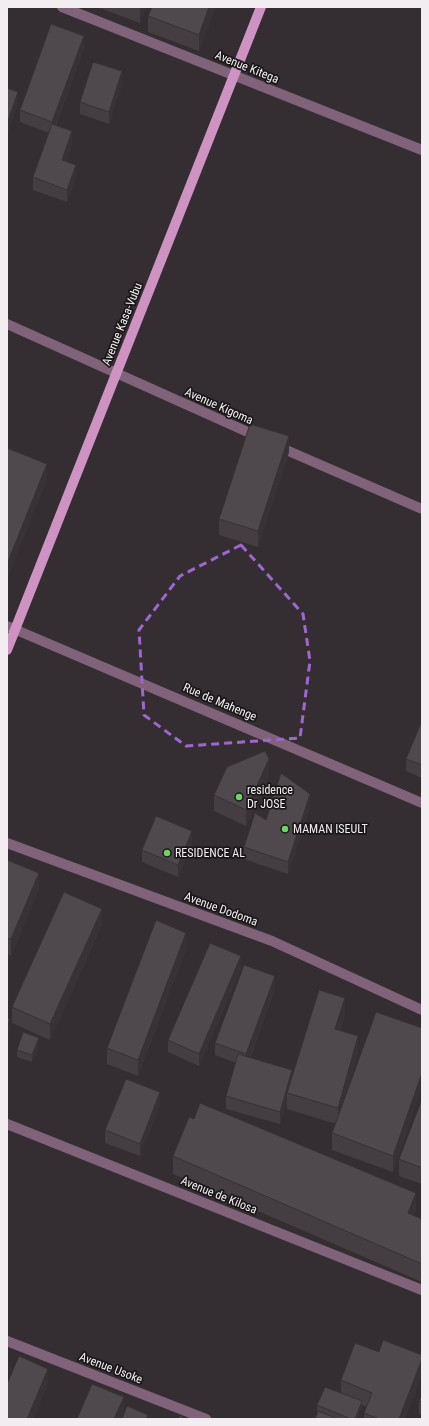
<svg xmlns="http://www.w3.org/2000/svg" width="429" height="1426" viewBox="0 0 429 1426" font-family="'Roboto Condensed',sans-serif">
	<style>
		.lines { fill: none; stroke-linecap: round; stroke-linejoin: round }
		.street { stroke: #80637a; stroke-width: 10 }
		.primary { stroke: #cf93c3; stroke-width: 10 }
		.wall { fill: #443e42 }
		.shaded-wall { fill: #373236 }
		.building { fill: #4f484d; stroke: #373236 }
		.marked { fill: none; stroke: #9e66ce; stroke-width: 3; stroke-dasharray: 8 5; stroke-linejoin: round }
		.poi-dot { fill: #6fd360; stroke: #1a1719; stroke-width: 1.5 }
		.labels { text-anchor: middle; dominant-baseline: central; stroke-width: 3.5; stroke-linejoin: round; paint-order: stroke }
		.street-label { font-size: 12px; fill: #f1edf0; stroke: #1a1719 }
		.poi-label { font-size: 12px; fill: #f1edf0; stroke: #1a1719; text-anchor: start }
	</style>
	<rect width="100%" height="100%" fill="#342e32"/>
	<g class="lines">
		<path class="street" d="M62,7L422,150
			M7,324L259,437
			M277,446L422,509
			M7,626L422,803
			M7,843L272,941L422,1010
			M7,1124L422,1290
			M7,1341L206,1419"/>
		<path class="primary" d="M7,650L261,7"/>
	</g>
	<path class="wall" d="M97,7H146L140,23Z
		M216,7L199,51L148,32V16Z
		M84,48L56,125L72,144L66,162L76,178L67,202L33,190V177L49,133L20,122V110Z
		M122,84L109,124L80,114V102Z
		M289,452L258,547L219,535V519Z
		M422,721V778L406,771V759Z
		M269,775L246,826L214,811V795Z
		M310,807L288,874L244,859V847Z
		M192,844L178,877L142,862V850Z
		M7,860L39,889L11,956L7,954Z
		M102,925L50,1040L12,1023V1007Z
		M186,949L138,1076L107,1064V1048Z
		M241,969L199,1066L168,1052V1040Z
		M275,989L250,1058L292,1075L345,1014L340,1031L358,1052L346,1094L422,1028L393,1172L332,1150V1133L336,1124L287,1109V1102L280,1124L226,1109V1096L236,1063L215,1055V1043Z
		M39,1045L32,1062L17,1057V1050Z
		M422,1099V1184L399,1176V1159Z
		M160,1105L140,1156L105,1143V1130Z
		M173,1156L416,1211L414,1215L422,1219V1282L173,1174Z
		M379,1352L422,1355V1375L405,1419H364V1413L367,1407L362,1405V1408L357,1419H315L318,1412H317V1405L341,1393V1380Z
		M422,1394V1415L419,1414V1401Z"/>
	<path class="shaded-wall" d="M140,7H146L140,23Z
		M209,7H216L199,51V35Z
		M84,36V48L52,134V122Z
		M122,71V84L109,124V112Z
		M18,92V104L7,137V124Z
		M72,131V144L62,173V160Z
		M76,165V178L67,202V190Z
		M289,436V452L258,547V531Z
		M47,464V480L7,580V564Z
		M269,759V775L246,826V810Z
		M310,794V807L288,874V862Z
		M192,831V844L178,877V865Z
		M39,873V889L11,956V939Z
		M102,909V925L50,1040V1024Z
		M186,933V949L138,1076V1060Z
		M241,956V969L199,1066V1054Z
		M275,976V989L246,1067V1054Z
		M345,998V1014L335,1046V1029Z
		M10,1019V1031L7,1038V1025Z
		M358,1036V1052L338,1124V1108Z
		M39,1038V1045L32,1062V1055Z
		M292,1070V1083L287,1093V1102L280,1124V1112Z
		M422,1073V1089L393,1172V1156Z
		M160,1092V1105L140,1156V1144Z
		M416,1193V1211L408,1231V1213Z
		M422,1359V1375L405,1419H399Z
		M48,1369V1385L34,1419H27Z
		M124,1397V1413L121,1419H114Z
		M362,1401V1408L357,1419H355Z"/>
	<path class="building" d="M152,7H209L199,35L148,16Z
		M51,24L84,36L52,122L20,110Z
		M93,62L122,71L109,112L80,102Z
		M7,88L18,92L7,124Z
		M52,124L72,131L62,160L76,165L67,190L33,177Z
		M250,424L289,436L258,531L219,519Z
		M7,448L47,464L7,564Z
		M422,721V765L406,759Z
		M265,751L269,759L246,810L214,795L227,767Z
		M281,773L310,794L288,862L244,847L255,813L266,820Z
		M156,816L192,831L178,865L142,850Z
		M7,860L39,873L11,939L7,938Z
		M64,892L102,909L50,1024L12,1007Z
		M156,920L186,933L138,1060L107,1048Z
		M210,943L241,956L199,1054L168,1040Z
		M244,965L275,976L246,1054L215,1043Z
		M319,990L345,998L335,1029L358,1036L338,1108L287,1093Z
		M376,1012L422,1028V1073L393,1156L332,1133Z
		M7,1018L10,1019L7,1025Z
		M23,1032L39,1038L32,1055L17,1050Z
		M238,1054L292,1070L280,1112L226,1096Z
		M126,1079L160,1092L140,1144L105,1130Z
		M422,1099V1168L399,1159Z
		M200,1103L416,1193L408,1213L422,1219V1264L173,1156L189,1117L194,1119Z
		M383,1340L422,1355V1359L399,1419H379L364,1413L372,1393L341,1380L355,1343L379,1352Z
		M19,1356L48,1369L27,1419H7V1384Z
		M92,1384L124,1397L114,1419H77Z
		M325,1387L362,1401L355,1419H351L317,1405Z
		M422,1394V1402L419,1401Z
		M127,1406L148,1415L146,1419H122Z
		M318,1411L338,1419H315Z
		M180,1416L186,1419H178Z"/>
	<path class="marked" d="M241,545L303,614L310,661L300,738L186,746L144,715L139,630L180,576Z"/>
	<g class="poi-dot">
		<circle cx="239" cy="797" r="4"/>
		<circle cx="285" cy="829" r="4"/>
		<circle cx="167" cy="853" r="4"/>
	</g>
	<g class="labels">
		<g class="street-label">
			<text transform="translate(247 67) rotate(22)">Avenue Kitega</text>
			<text transform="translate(122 324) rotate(-68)">Avenue Kasa-Vubu</text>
			<text transform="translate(219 406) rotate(24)">Avenue Kigoma</text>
			<text transform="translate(220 702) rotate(23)">Rue de Mahenge</text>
			<text transform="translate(221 909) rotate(20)">Avenue Dodoma</text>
			<text transform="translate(219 1195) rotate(22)">Avenue de Kilosa</text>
			<text transform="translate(111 1368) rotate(21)">Avenue Usoke</text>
		</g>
		<g class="poi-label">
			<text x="247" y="790">residence<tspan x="247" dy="14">Dr JOSE</tspan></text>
			<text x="293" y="829">MAMAN ISEULT</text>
			<text x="175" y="853">RESIDENCE AL</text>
		</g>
	</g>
	<rect width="429" height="1426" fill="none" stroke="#f1edf0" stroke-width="16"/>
</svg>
